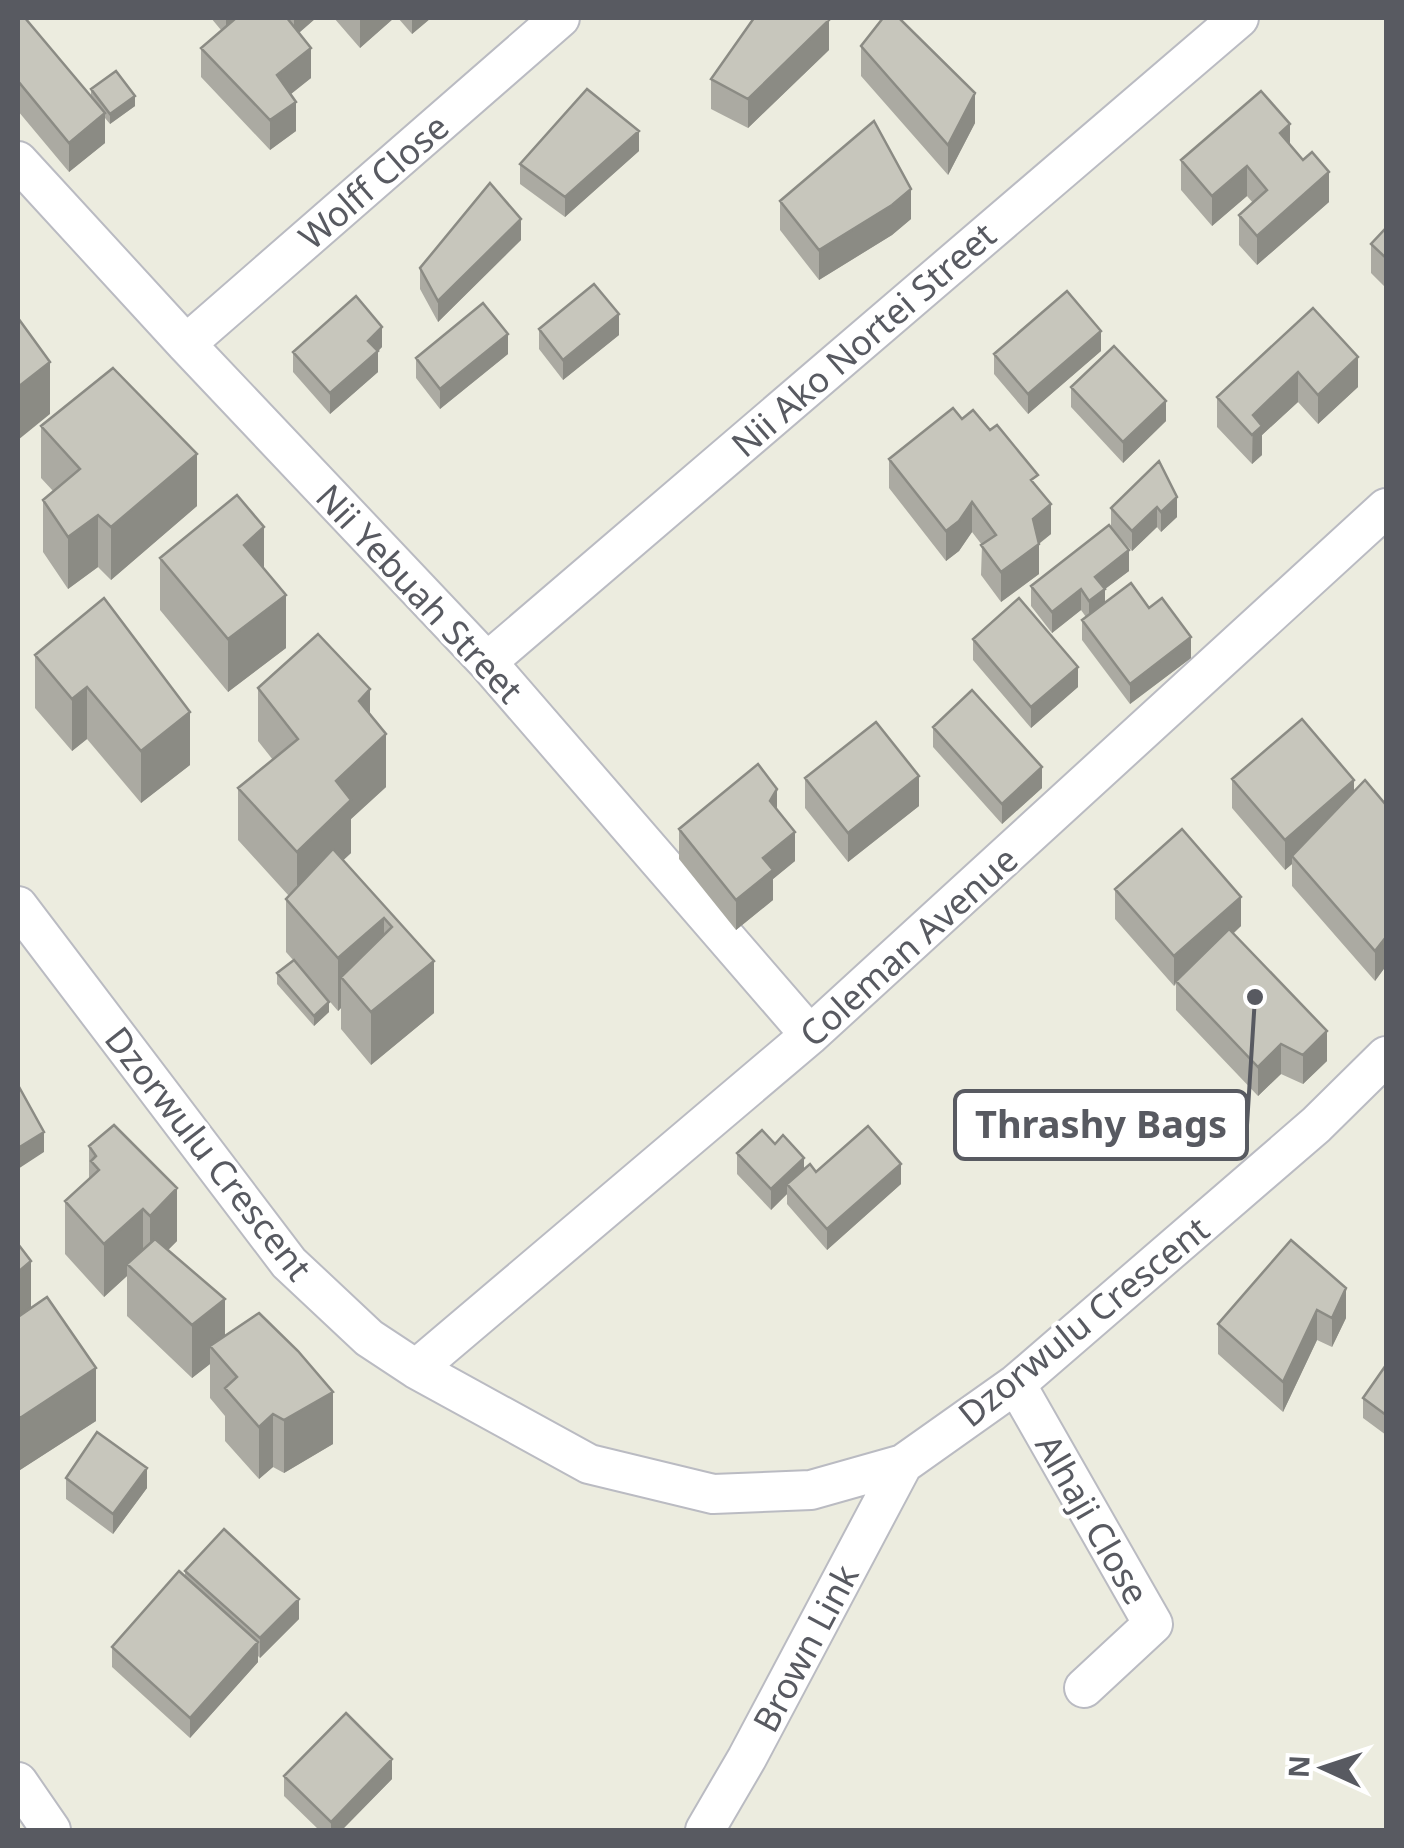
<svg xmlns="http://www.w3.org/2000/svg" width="1404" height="1848" viewBox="0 0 1404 1848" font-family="'Noto Sans',sans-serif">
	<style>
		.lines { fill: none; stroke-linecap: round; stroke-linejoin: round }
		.minor-casing { stroke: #babbc2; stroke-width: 42 }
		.minor { stroke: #fff; stroke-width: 38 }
		.wall { fill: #abaaa2 }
		.shaded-wall { fill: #8b8b84 }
		.building { fill: #c7c6bc; stroke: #8b8b84; stroke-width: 2.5 }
		.labels { text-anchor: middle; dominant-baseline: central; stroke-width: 8; stroke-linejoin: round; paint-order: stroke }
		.street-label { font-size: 35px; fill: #585a61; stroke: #fff }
		.leader { fill: none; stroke: #585a61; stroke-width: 4 }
		.callout-dot { fill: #585a61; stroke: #fff; stroke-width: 4 }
		.callout { fill: #fff; stroke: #585a61; stroke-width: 4 }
		.callout-label { font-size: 38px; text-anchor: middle; font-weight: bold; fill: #585a61 }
	</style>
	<rect width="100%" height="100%" fill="#ececdf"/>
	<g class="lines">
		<g class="minor-casing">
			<path id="minor" d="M18,161L186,344L487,662L810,1035
				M186,344L560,18
				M487,662L1239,18
				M18,906L289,1263L369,1338L416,1369L589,1464L713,1494L811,1490L903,1464L1016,1384L1316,1125L1386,1056
				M416,1369L810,1035L1386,508
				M1016,1384L1153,1624L1084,1688
				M18,1782L51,1830
				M705,1830L747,1758L903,1464"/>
		</g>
		<use href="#minor" class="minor"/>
	</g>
	<path class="wall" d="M18,18L91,97V89L135,106L110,124L105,118V143L69,172L18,111Z
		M211,18H316L299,33L311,78L291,94L296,131L270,150L201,77V48L221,30Z
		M334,18H394L360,48Z
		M398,18H431L412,34Z
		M861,46L975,123L948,175L861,76Z
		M829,50L748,128L711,109V79Z
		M1290,144L1329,202L1257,265L1239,245V215L1253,203L1247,196L1212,226L1181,190V160Z
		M639,151L565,217L520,184V164Z
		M780,201L911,219L892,235L819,280L780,230Z
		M1386,228V288L1371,273V244Z
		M521,240L438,322L420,289V268Z
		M1313,308L1358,387L1318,424L1298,402L1262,435V455L1252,464L1217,427V397Z
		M539,329L619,335L563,380L539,349Z
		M382,347L378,351V372L330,414L293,372V352Z
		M1101,351L1028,414L994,374V354Z
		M508,354L440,409L416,378V358Z
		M1071,387L1166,421L1123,463L1071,407Z
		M962,419L990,430L1038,488L1051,534L1039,544V574L1001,602L981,575L982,545L972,532L959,551L946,561L889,488V459Z
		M41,426L197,506L111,580L98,567L68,589L43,552V500L53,491L41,478Z
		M1159,461L1177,517L1161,532L1157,527L1132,551L1114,531L1129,571L1105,589V603L1149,608L1191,658L1130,704L1082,640V620L1086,617L1081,610L1052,633L1031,606V586L1111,528V508Z
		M160,558L264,568L286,648L228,692L160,610Z
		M104,598L190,765L141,803L87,739L72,751L35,708V655Z
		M973,639L1078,687L1031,728L973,660Z
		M258,688L370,714L386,787L351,819V853L343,860L434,961V1013L371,1065L341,1029V1008L338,1011L306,974L329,1012L314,1026L277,984V973L293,960L286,952V899L289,896L238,840V788L273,760L258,741Z
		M933,727L1042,788L1002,824L933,747Z
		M805,778L919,806L848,862L805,808Z
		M1232,779L1354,792L1386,805V966L1375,981L1292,886V864L1285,870L1232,808Z
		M777,810L795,861L773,879V900L736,930L679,859V829Z
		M1115,889L1241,926L1233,934L1327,1061L1303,1084L1281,1074L1258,1096L1176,1010V984L1174,986L1115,919Z
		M775,1144L804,1169L816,1172L901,1184L827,1250L787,1204V1194L771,1210L737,1174V1153Z
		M89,1146L177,1241L168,1250L225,1336L333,1444L284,1473L273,1467L259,1479L225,1441V1416L210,1398V1364L192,1378L127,1316V1276L104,1297L65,1254V1201L89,1179Z
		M1291,1240L1346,1318L1332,1347L1317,1340L1283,1412L1218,1354V1324Z
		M18,1244L31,1308L96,1421L20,1470L18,1467Z
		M1386,1365V1435L1363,1418V1398Z
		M66,1478L147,1488L113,1534L66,1499Z
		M185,1571L299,1619L260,1658L258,1656V1662L190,1738L112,1667V1647L185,1576Z
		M284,1776L392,1779L342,1830H319L284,1796Z"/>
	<path class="shaded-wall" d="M226,18H247L226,36Z
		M294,18H316L294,37Z
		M360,18H394L360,48Z
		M412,18H431L412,34Z
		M829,20V50L748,128V99Z
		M311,48V78L277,105V75Z
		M975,93V123L948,175V145Z
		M135,96V106L110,124V114Z
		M296,102V131L270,150V120Z
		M105,113V143L69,172V143Z
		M1290,124V154L1280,133Z
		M639,131V151L565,217V197Z
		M1247,166V196L1212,226V196Z
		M1329,172V202L1257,265V236Z
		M911,189V219L892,235L819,280V250Z
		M521,219V240L438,322V301Z
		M619,314V335L563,380V360Z
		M382,327V347L375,354L378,351V372L330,414V393L368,341Z
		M1101,331V351L1028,414V394Z
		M508,334V354L440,409V389Z
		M1358,357V387L1318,424V395Z
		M50,362V414L18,440V387Z
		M1298,372V402L1262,435V455L1252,464L1253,415Z
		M1166,401V421L1123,463V442Z
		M197,454V506L111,580V527Z
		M1177,497V517L1161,532V512Z
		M972,502V532L959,551L946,561V531Z
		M1051,504V534L1033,548V519Z
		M1157,507V527L1132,551V531Z
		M98,515V567L68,589V537Z
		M264,527V579L244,545Z
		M1039,544V574L1001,602V572Z
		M1129,550V571L1105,589V609L1089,621V601L1095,577Z
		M1081,589V610L1052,633V612Z
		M286,595V648L228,692V639Z
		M1191,637V658L1130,704V684Z
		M1078,667V687L1031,728V707Z
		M87,687V739L72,751V699Z
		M370,689V742L359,701Z
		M190,712V765L141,803V751Z
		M386,734V787L351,819V853L297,904V852L336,781Z
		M1042,767V788L1002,824V804Z
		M919,776V806L848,862V833Z
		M1354,780V810L1292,856V864L1285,870V840Z
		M777,789V818L770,801Z
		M795,832V861L773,879V900L736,930V900L763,858Z
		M1241,897V926L1178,983L1176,981L1174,986V956Z
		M384,918V970L341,977V1008L338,1011V958Z
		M1386,937V966L1375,981V951Z
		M434,961V1013L371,1065V1012Z
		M329,1002V1012L314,1026V1016Z
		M1327,1031V1061L1303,1084V1055Z
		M1281,1044V1074L1258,1096V1067Z
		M44,1132V1152L18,1169V1148Z
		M804,1158V1178L787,1184V1194L771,1210V1189Z
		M901,1164V1184L827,1250V1229Z
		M177,1188V1241L150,1268V1216Z
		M143,1209V1261L127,1264V1276L104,1297V1244Z
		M31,1261V1313L18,1324V1272Z
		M1346,1288V1318L1332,1347V1318Z
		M225,1299V1352L210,1346V1364L192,1378V1325Z
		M1317,1310V1340L1283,1412V1382Z
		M96,1368V1421L20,1470V1418Z
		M333,1392V1444L284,1473V1420Z
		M273,1414V1467L259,1479V1427Z
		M147,1468V1488L113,1534V1514Z
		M299,1599V1619L260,1658V1638Z
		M258,1642V1662L190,1738V1718Z
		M392,1759V1779L342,1830H331V1822Z"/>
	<path class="building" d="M18,18H25L105,113L69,143L18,81Z
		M236,18H287L311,48L277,75L296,102L270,120L201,48Z
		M754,18H826L829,20L748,99L711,79Z
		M883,18H899L975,93L948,145L861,46Z
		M116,71L135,96L110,114L91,89Z
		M587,89L639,131L565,197L520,164Z
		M1261,91L1290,124L1280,133L1303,160L1312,152L1329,172L1257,236L1239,215L1267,190L1247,166L1212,196L1181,160Z
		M874,121L911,189L892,205L819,250L780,201Z
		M490,183L521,219L438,301L420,268Z
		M1386,228V258L1371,244Z
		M594,284L619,314L563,360L539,329Z
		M1067,291L1101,331L1028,394L994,354Z
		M356,296L382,327L368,341L378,351L330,393L293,352Z
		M483,303L508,334L440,389L416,358Z
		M1313,308L1358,357L1318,395L1298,372L1253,415L1262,426L1252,435L1217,397Z
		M18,318L50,362L18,387Z
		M1114,346L1166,401L1123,442L1071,387Z
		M113,368L197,454L111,527L98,515L68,537L43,500L80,469L41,426Z
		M953,408L962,419L973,410L990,430L997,425L1038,475L1031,480L1051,504L1033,519L1039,544L1001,572L981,545L996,535L972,502L959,521L946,531L889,459Z
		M1159,461L1177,497L1161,512L1157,507L1132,531L1111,508Z
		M237,495L264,527L244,545L286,595L228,639L160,558Z
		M1109,525L1129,550L1095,577L1105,589L1089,601L1081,589L1052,612L1031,586Z
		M1131,583L1149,608L1162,598L1191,637L1130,684L1082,620Z
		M104,598L190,712L141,751L87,687L72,699L35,655Z
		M1019,598L1078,667L1031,707L973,639Z
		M318,634L370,689L359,701L386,734L336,781L351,800L297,852L238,788L298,739L258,688Z
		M972,690L1042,767L1002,804L933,727Z
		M1302,719L1354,780L1285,840L1232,779Z
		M876,722L919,776L848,833L805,778Z
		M758,764L777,789L770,801L795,832L763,858L773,870L736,900L679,829Z
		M1365,780L1386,805V937L1375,951L1292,856Z
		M1182,829L1241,897L1174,956L1115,889Z
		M333,849L434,961L371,1012L341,977L392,927L384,918L338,958L286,899Z
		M1229,929L1327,1031L1303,1055L1281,1044L1258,1067L1176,981Z
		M294,960L329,1002L314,1016L277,973Z
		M18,1085L44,1132L18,1148Z
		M114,1125L177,1188L150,1216L143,1209L104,1244L65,1201L99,1170L91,1161L96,1156L89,1146Z
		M868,1126L901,1164L827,1229L787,1184L810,1164L816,1172Z
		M762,1130L775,1144L783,1135L804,1158L771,1189L737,1153Z
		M155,1239L225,1299L192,1325L127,1264Z
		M1291,1240L1346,1288L1332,1318L1317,1310L1283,1382L1218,1324Z
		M18,1244L31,1261L18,1272Z
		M47,1297L96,1368L20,1418L18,1415V1317Z
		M259,1313L298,1351L333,1392L284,1420L273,1414L259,1427L225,1388L237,1377L210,1346Z
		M1386,1365V1415L1363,1398Z
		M97,1432L147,1468L113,1514L66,1478Z
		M224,1529L299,1599L260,1638L185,1571Z
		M179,1571L258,1642L190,1718L112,1647Z
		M346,1713L392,1759L331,1822L284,1776Z"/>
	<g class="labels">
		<g class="street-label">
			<text transform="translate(373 181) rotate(-41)">Wolff Close</text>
			<text transform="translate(863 339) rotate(-41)">Nii Ako Nortei Street</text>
			<text transform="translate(420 593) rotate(47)">Nii Yebuah Street</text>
			<text transform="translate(908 946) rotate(-42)">Coleman Avenue</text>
			<text transform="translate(209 1153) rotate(52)">Dzorwulu Crescent</text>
			<text transform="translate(1083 1321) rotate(-39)">Dzorwulu Crescent</text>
			<text transform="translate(1093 1519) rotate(60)">Alhaji Close</text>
			<text transform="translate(805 1648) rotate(-62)">Brown Link</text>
		</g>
	</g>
	<path class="leader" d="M1255 997L1247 1125"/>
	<circle class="callout-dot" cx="1255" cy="997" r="10"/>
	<rect class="callout" x="955" y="1091" width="292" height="68" rx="10"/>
	<g class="callout-label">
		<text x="1101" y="1138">Thrashy Bags</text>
	</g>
	<rect width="1404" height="1848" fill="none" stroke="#585a61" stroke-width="40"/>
	<g transform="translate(1324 1768) rotate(273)" stroke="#ffffff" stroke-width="8" paint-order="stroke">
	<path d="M0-8L18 38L0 25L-18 38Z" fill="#585a61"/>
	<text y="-15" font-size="28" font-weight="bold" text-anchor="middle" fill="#585a61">N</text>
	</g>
</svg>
